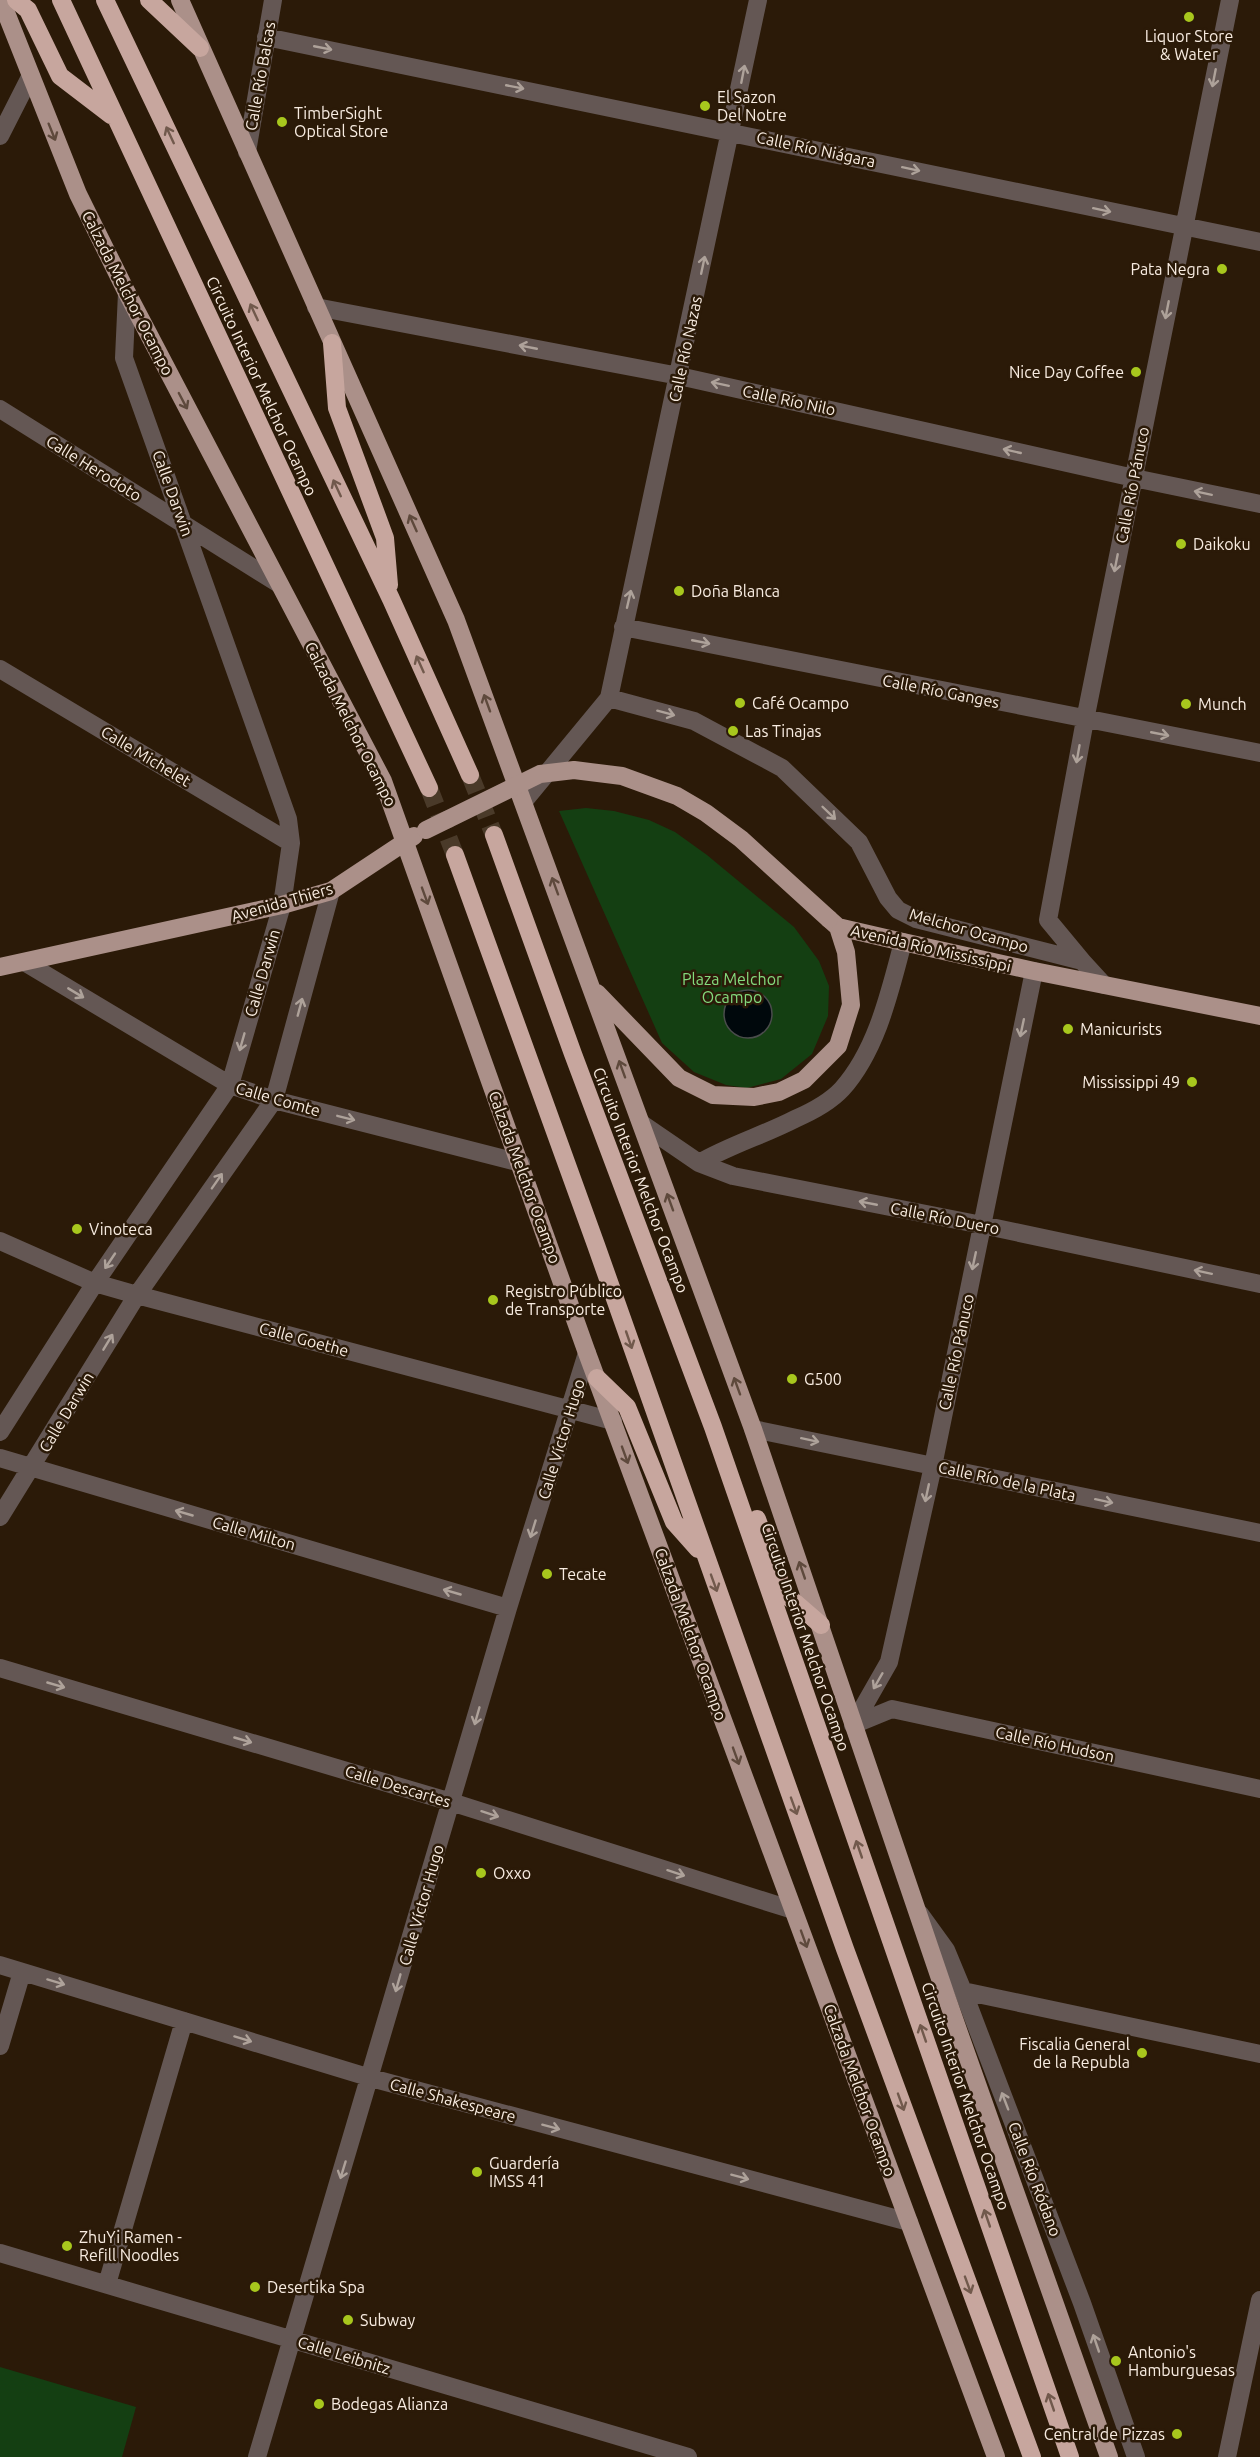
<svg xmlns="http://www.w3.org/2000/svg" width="1260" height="2457" viewBox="0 0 1260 2457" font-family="Ubuntu,sans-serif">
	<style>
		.green { fill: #143f12 }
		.water { fill: #00080c; stroke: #4a4c4c; stroke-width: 1.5 }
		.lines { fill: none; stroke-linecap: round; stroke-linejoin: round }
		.highway-tunnel { stroke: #4a3a29; stroke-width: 18; stroke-dasharray: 18 9; stroke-linecap: butt }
		.minor { stroke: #645754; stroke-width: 18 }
		.major { stroke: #ab9089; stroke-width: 18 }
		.highway { stroke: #c7a69e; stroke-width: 18 }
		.major-bridge { stroke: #ab9089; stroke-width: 18 }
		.oneway { stroke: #aea29a }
		.oneway2 { stroke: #5e493c }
		.oneway3 { stroke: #71594c }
		.poi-dot { fill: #a8c71d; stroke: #2b1a08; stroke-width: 2 }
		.labels { text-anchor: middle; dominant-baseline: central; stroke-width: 5; stroke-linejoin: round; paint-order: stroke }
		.poi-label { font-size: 16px; fill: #f8ece1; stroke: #2b1a08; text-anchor: start }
		.street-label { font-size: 16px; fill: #f8ece1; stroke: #2b1a08 }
		.park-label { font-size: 16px; fill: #83da7d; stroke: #2b1a08 }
	</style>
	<rect width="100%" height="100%" fill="#2b1a08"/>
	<path class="green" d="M586,808L614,811L649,820L675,832L707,855L794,927L819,961L829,986L828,1016L812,1054L781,1079L747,1088L726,1085L694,1072L662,1043L559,811Z
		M0,2367L136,2407L122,2457H0Z"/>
	<path class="water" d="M724 1014a24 24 0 1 1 48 0a24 24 0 1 1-48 0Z"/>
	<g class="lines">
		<path class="highway-tunnel" d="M470,775L494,835
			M429,788L455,855"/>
		<path class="minor" d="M266,37L1260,242
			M0,136L30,77
			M247,152L273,0
			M316,307L679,376L1134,478L1260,504
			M0,409L279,584
			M623,627L1260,753
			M0,669L291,843
			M609,698L694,721L782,768L859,842L888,898L898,910L916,919L1082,961L1104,985
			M524,801L609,698L758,0
			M1082,961L1048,920L1085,720L1230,0
			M26,963L230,1085L274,1100L521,1163
			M642,1124L699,1163L733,1176L982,1225L1260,1284
			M699,1163C730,1145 764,1135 795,1119C811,1112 830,1102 842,1089C877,1050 890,991 903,942
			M0,1241L95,1283L137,1295L613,1421
			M753,1429L1260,1533
			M0,1432L95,1283L230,1085L282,905L291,843L288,819L124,358L127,293
			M0,1458L508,1608
			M0,1517L137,1295L274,1100L331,891
			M0,1668L451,1802L793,1910
			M853,1725L889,1662L933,1466L1034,971
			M853,1725L892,1709L1260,1789
			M920,1914L946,1950L963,1991L1082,2303L1136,2457
			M0,1965L371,2078L909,2222
			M963,1991L1260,2054
			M0,2046L22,1972
			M0,2253L688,2457
			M107,2284L184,2021
			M257,2457L508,1608L587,1353
			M1227,2457L1260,2300"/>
		<path class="major" d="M1,0L78,194L127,293L383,781L587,1353L996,2457
			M180,0L456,620L753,1429L946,1996L1109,2457
			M829,919L838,927L903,942L1034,971L1260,1016
			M0,967L282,905L331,891L414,836
			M597,993L679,1078L713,1095L754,1097L779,1092L804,1080L838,1046L851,1005L846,952L838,927"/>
		<path class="highway" d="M16,0L28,10L60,76L111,115
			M61,0L429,788
			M105,0L391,599L470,775
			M149,0L200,48
			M332,343L337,408L385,538L389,585
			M494,835L573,1054L713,1427L1070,2457
			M455,855L596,1245L845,1949L1032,2457
			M597,1378L627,1407L674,1522L698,1549
			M757,1519L784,1593L821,1625"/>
		<path class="major-bridge" d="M426,830L540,774L574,770L622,776L677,796L706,813L741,839L829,919"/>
	</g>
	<defs><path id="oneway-shaft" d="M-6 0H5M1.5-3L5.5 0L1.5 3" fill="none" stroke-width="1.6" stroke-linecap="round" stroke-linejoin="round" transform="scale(1.5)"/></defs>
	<g class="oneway">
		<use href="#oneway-shaft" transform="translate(323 48) rotate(11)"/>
		<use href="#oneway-shaft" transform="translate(743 74) rotate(-79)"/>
		<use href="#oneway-shaft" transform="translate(1214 78) rotate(101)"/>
		<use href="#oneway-shaft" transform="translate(515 87) rotate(11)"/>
		<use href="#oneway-shaft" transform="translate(911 169) rotate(12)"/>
		<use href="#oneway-shaft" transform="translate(1102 210) rotate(12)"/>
		<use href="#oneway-shaft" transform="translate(703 265) rotate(-78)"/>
		<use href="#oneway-shaft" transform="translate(1167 310) rotate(101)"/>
		<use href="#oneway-shaft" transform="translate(528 347) rotate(-169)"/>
		<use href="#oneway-shaft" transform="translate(720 384) rotate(-168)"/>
		<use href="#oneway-shaft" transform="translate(1012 451) rotate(-167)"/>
		<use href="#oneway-shaft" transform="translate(1203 493) rotate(-168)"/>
		<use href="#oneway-shaft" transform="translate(1116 563) rotate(101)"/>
		<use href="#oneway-shaft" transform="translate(629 599) rotate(-77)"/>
		<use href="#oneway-shaft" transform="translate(701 642) rotate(11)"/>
		<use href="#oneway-shaft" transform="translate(666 713) rotate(15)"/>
		<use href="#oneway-shaft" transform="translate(1160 734) rotate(11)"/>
		<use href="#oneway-shaft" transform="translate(1078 754) rotate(100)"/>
		<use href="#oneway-shaft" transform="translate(829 813) rotate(44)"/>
		<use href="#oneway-shaft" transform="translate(76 993) rotate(31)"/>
		<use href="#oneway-shaft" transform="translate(300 1007) rotate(-75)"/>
		<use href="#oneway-shaft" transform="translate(1022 1028) rotate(102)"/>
		<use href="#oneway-shaft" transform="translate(242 1042) rotate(106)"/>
		<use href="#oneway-shaft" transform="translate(346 1118) rotate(14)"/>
		<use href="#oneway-shaft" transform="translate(217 1181) rotate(-55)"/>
		<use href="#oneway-shaft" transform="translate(868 1203) rotate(-169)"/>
		<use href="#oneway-shaft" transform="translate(110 1261) rotate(124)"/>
		<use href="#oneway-shaft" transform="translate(974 1261) rotate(102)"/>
		<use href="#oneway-shaft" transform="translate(1203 1272) rotate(-168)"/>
		<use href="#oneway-shaft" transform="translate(108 1342) rotate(-59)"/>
		<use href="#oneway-shaft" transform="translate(810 1440) rotate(12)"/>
		<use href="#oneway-shaft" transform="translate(927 1493) rotate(102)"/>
		<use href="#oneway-shaft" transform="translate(1104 1501) rotate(12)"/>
		<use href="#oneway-shaft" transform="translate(184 1513) rotate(-164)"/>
		<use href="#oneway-shaft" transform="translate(533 1529) rotate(107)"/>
		<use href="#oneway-shaft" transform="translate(452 1592) rotate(-164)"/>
		<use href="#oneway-shaft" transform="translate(878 1681) rotate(120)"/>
		<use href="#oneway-shaft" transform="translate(56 1685) rotate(16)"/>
		<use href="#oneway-shaft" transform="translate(477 1716) rotate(106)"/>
		<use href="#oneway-shaft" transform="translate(243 1740) rotate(16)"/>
		<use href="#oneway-shaft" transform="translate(490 1814) rotate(18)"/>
		<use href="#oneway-shaft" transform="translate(676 1873) rotate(18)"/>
		<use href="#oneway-shaft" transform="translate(56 1982) rotate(17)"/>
		<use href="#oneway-shaft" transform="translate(398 1983) rotate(106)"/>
		<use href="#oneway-shaft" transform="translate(243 2039) rotate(17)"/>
		<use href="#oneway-shaft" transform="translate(1005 2101) rotate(-111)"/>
		<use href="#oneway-shaft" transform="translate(551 2127) rotate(15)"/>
		<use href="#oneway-shaft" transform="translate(343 2170) rotate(107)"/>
		<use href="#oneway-shaft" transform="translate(740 2177) rotate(15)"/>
		<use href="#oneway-shaft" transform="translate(1096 2343) rotate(-109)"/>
	</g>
	<g class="oneway2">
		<use href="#oneway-shaft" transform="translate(52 132) rotate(68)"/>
		<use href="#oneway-shaft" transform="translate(183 401) rotate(62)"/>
		<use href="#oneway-shaft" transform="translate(413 523) rotate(-114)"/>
		<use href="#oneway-shaft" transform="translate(487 703) rotate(-110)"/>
		<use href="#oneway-shaft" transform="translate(555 886) rotate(-110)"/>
		<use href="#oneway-shaft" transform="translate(425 896) rotate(70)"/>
		<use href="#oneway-shaft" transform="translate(622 1069) rotate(-110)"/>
		<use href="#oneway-shaft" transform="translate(670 1202) rotate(-110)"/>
		<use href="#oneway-shaft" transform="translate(737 1386) rotate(-110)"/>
		<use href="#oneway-shaft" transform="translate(625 1455) rotate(70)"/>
		<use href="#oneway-shaft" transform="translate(802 1570) rotate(-109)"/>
		<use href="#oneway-shaft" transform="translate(736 1756) rotate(70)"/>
		<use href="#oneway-shaft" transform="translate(804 1939) rotate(70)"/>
	</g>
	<g class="oneway3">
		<use href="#oneway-shaft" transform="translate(170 135) rotate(-115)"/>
		<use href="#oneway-shaft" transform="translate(254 312) rotate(-115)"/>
		<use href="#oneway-shaft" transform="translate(337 488) rotate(-115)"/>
		<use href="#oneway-shaft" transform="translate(420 664) rotate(-114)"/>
		<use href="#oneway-shaft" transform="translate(629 1340) rotate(71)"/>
		<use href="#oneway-shaft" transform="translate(714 1583) rotate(70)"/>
		<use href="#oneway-shaft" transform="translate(794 1806) rotate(70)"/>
		<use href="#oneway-shaft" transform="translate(859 1849) rotate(-109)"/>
		<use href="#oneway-shaft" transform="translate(923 2033) rotate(-109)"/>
		<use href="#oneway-shaft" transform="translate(901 2102) rotate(70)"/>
		<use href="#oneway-shaft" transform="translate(987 2218) rotate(-109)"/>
		<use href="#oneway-shaft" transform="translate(968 2285) rotate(70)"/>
		<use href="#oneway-shaft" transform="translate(1051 2402) rotate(-109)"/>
	</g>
	<g class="poi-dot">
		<circle cx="1189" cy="17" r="6"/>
		<circle cx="705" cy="106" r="6"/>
		<circle cx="282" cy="122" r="6"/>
		<circle cx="1222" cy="269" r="6"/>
		<circle cx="1136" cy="372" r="6"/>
		<circle cx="1181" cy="544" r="6"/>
		<circle cx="679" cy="591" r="6"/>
		<circle cx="740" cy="703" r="6"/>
		<circle cx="1186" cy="704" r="6"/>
		<circle cx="733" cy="731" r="6"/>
		<circle cx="1068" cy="1029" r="6"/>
		<circle cx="1192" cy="1082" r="6"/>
		<circle cx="77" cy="1229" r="6"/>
		<circle cx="493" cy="1300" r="6"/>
		<circle cx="792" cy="1379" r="6"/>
		<circle cx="547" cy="1574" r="6"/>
		<circle cx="481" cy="1873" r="6"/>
		<circle cx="1142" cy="2053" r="6"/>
		<circle cx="477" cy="2172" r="6"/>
		<circle cx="67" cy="2246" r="6"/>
		<circle cx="255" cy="2287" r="6"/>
		<circle cx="348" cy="2320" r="6"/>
		<circle cx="1116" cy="2361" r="6"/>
		<circle cx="319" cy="2404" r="6"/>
		<circle cx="1177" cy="2434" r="6"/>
	</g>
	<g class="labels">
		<g class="poi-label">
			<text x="1189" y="36" text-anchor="middle">Liquor Store<tspan x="1189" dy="18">&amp; Water</tspan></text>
			<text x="717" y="97">El Sazon<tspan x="717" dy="18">Del Notre</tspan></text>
			<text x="294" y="113">TimberSight<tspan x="294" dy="18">Optical Store</tspan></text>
			<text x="1210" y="269" text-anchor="end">Pata Negra</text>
			<text x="1124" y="372" text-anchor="end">Nice Day Coffee</text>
			<text x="1193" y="544">Daikoku</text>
			<text x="691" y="591">Doña Blanca</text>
			<text x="752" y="703">Café Ocampo</text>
			<text x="1198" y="704">Munch</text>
			<text x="745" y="731">Las Tinajas</text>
			<text x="1080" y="1029">Manicurists</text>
			<text x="1180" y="1082" text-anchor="end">Mississippi 49</text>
			<text x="89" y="1229">Vinoteca</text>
			<text x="505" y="1291">Registro Público<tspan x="505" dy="18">de Transporte</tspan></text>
			<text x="804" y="1379">G500</text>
			<text x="559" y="1574">Tecate</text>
			<text x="493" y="1873">Oxxo</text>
			<text x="1130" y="2044" text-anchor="end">Fiscalia General<tspan x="1130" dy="18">de la Republa</tspan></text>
			<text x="489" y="2163">Guardería<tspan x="489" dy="18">IMSS 41</tspan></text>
			<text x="79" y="2237">ZhuYi Ramen -<tspan x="79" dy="18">Refill Noodles</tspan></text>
			<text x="267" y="2287">Desertika Spa</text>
			<text x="360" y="2320">Subway</text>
			<text x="1128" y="2352">Antonio's<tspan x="1128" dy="18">Hamburguesas</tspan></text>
			<text x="331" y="2404">Bodegas Alianza</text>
			<text x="1165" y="2434" text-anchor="end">Central de Pizzas</text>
		</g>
		<g class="street-label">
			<text transform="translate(260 76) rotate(-80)">Calle Río Balsas</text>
			<text transform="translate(816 149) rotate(12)">Calle Río Niágara</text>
			<text transform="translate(128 293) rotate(63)">Calzada Melchor Ocampo</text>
			<text transform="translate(685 349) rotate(-78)">Calle Río Nazas</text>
			<text transform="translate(262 386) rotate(65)">Circuito Interior Melchor Ocampo</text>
			<text transform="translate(789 400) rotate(12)">Calle Río Nilo</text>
			<text transform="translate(94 468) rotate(32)">Calle Herodoto</text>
			<text transform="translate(1132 485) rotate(-79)">Calle Río Pánuco</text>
			<text transform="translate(173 493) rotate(70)">Calle Darwin</text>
			<text transform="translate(941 691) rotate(11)">Calle Río Ganges</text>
			<text transform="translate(351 724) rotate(63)">Calzada Melchor Ocampo</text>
			<text transform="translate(146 756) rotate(31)">Calle Michelet</text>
			<text transform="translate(282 902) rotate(-16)">Avenida Thiers</text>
			<text transform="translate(969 930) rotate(16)">Melchor Ocampo</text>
			<text transform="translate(931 948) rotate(13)">Avenida Río Mississippi</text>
			<text transform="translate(262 973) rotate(-74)">Calle Darwin</text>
			<text transform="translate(278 1099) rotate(16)">Calle Comte</text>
			<text transform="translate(525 1177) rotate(70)">Calzada Melchor Ocampo</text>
			<text transform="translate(641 1180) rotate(69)">Circuito Interior Melchor Ocampo</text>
			<text transform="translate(945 1218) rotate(11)">Calle Río Duero</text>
			<text transform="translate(304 1339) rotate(15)">Calle Goethe</text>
			<text transform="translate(956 1352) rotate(-78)">Calle Río Pánuco</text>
			<text transform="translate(66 1412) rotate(-59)">Calle Darwin</text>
			<text transform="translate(561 1439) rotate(-73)">Calle Víctor Hugo</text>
			<text transform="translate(1007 1481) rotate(12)">Calle Río de la Plata</text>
			<text transform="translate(254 1533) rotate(16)">Calle Milton</text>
			<text transform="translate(691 1634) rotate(70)">Calzada Melchor Ocampo</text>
			<text transform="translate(806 1637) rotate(71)">Circuito Interior Melchor Ocampo</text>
			<text transform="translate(1055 1744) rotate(12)">Calle Río Hudson</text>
			<text transform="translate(398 1786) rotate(17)">Calle Descartes</text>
			<text transform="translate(421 1905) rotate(-74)">Calle Víctor Hugo</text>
			<text transform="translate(860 2090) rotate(70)">Calzada Melchor Ocampo</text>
			<text transform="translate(966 2096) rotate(71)">Circuito Interior Melchor Ocampo</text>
			<text transform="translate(453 2100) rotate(15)">Calle Shakespeare</text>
			<text transform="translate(1035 2179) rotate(69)">Calle Río Ródano</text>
			<text transform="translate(344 2355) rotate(17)">Calle Leibnitz</text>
		</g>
		<g class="park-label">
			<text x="732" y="979">Plaza Melchor<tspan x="732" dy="18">Ocampo</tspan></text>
		</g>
	</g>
</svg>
